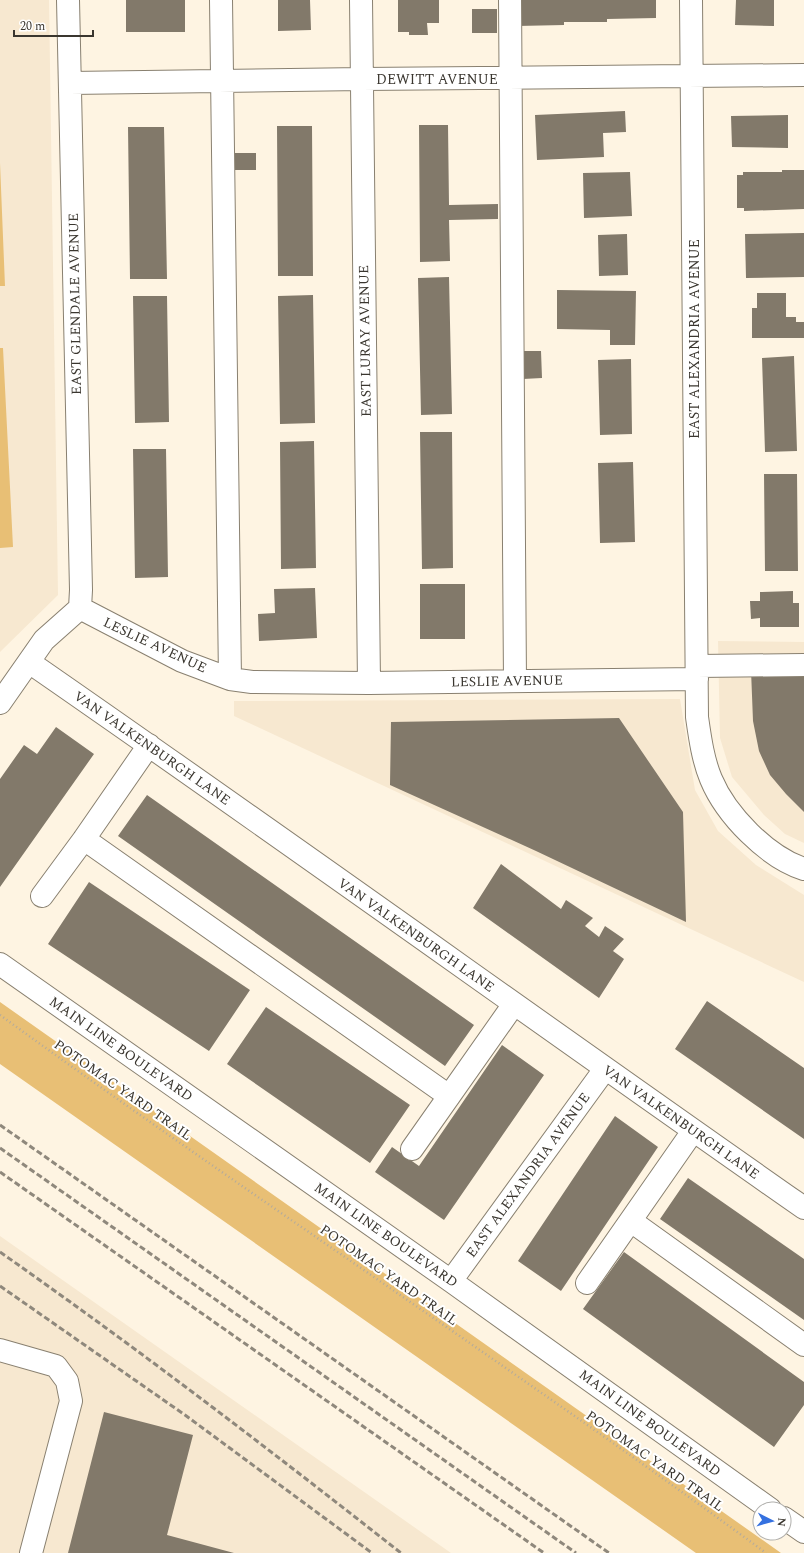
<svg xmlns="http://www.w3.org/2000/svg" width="804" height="1553" viewBox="0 0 804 1553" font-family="Spectral,serif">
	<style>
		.built { fill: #f7e8d0 }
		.green { fill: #e8bf75 }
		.building { fill: #82796a }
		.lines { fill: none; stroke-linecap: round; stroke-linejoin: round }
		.minor-casing { stroke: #898070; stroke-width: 24 }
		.path { stroke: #b2aa9d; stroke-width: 2.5; stroke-dasharray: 1 3; stroke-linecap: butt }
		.minor { stroke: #fff; stroke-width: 22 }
		.rail { stroke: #8f887c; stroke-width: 3; stroke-dasharray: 6 3; stroke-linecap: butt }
		.labels { text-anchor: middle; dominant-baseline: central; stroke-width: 4; stroke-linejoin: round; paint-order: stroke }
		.street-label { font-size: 14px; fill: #3a362f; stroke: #fff }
	</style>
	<rect width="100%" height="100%" fill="#fef4e2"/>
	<path class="built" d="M0,0H49L58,595L0,652Z
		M718,641L804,642V843L785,834L764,815L732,777L720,738Z
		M680,699L695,790L718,831L756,865L804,895V982L234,716V701Z
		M0,1236L451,1553H0Z"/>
	<path class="green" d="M0,163L5,286H0Z
		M0,348H3L13,547L0,548Z
		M0,1002L781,1553H696L0,1064Z"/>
	<path class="building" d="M126,0H185V32H126Z
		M278,0H310L311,30L278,31Z
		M398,0H439V23H427L428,35H409V32H398Z
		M516,0H656V18L607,19V22H564V25L517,26Z
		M736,0H774V26L735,25Z
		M472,9H497V33H472Z
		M625,111L626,132L603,133L604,157L537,160L535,115Z
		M788,115V148L732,147L731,116Z
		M419,125H448L449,205L498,204V219L449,220L450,261L420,262Z
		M277,126H312L313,276H278Z
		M128,127H164L167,279H130Z
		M235,153H256V170H235Z
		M782,170H804V209L744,211V208H737V175H743V172H782Z
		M630,172L632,216L584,218L583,173Z
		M804,233V277L746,278L745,234Z
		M627,234L628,275L599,276L598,235Z
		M449,277L452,414L421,415L418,278Z
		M557,290L636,291L635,345H610V330L557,329Z
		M757,293H786V317H796V322H804V338H752V308H757Z
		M313,295L315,423L280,424L278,296Z
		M133,296H167L169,422L135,423Z
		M523,351H541L542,378L523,379Z
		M794,356L797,451L765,452L762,358Z
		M631,359L632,434L600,435L598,360Z
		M420,432H452L453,568L422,569Z
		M314,441L316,568L281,569L280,442Z
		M133,449H166L168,577L135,578Z
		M633,462L635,542L600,543L598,463Z
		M764,474H797L798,571H765Z
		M420,584H465V639H420Z
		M315,588L317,638L259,641L258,614L275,613L274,589Z
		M793,591V603H799V627H760V618L751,619L750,601H760V592Z
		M751,670H804V812L786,794L770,775L759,751L753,721Z
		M619,718L683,812L686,922L536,851L390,785L391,722Z
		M56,727L94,754L0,887V779L24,745L37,754Z
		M147,795L474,1025L445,1066L118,836Z
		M501,864L561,909L566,900L593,918L585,926L599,937L605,926L624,939L613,951L624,959L599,998L473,908Z
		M89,882L250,990L209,1051L48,944Z
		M707,1001L804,1068V1139L675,1049Z
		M266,1007L410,1105L370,1163L227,1064Z
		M502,1045L544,1075L444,1220L375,1172L392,1147L419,1166Z
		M615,1116L658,1147L561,1291L518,1261Z
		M688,1178L804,1259V1320L660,1219Z
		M624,1252L804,1382V1405L774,1447L583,1309Z
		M104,1412L193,1435L167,1535L234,1553H68Z"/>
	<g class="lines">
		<g class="minor-casing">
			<path id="minor" d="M68,0L81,590L80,608L182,661L230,679L252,682L369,683L697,679
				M221,0L230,679
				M361,0L369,683
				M510,0L515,681
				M691,0L697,717C700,738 703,760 711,779C726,815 767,857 804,869
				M70,83L362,79L804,75
				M29,662C289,842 545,1027 804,1208
				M697,666L804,665
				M0,703L44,640L80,608
				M84,839L449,1096
				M42,896L84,839L149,745
				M0,964L451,1281L770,1509
				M412,1149L514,1004
				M631,1221L804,1345
				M451,1281L605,1069
				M587,1283L693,1131
				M0,1350L56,1366L67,1381L71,1401L31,1553
				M784,1518L804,1532"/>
		</g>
		<path class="path" d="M0,1015C252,1198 514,1368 766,1553"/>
		<use href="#minor" class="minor"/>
		<path class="rail" d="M0,1125L609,1553
			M0,1148L576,1553
			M0,1172L544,1553
			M0,1252C137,1348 270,1450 401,1553
			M0,1286L185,1415L372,1553"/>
	</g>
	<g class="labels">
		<g class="street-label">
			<text x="437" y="79">DEWITT AVENUE</text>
			<text transform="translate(75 304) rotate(-91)">EAST GLENDALE AVENUE</text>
			<text transform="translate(694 339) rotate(-90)">EAST ALEXANDRIA AVENUE</text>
			<text transform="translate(365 341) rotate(-91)">EAST LURAY AVENUE</text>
			<text transform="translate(155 645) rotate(25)">LESLIE AVENUE</text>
			<text transform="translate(507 681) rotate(-1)">LESLIE AVENUE</text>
			<text transform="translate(152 748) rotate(35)">VAN VALKENBURGH LANE</text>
			<text transform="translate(416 935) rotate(35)">VAN VALKENBURGH LANE</text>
			<text transform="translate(121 1049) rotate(35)">MAIN LINE BOULEVARD</text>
			<text transform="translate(123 1090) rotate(35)">POTOMAC YARD TRAIL</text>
			<text transform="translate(681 1122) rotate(35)">VAN VALKENBURGH LANE</text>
			<text transform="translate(528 1175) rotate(-54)">EAST ALEXANDRIA AVENUE</text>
			<text transform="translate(386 1235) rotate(35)">MAIN LINE BOULEVARD</text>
			<text transform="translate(389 1275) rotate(35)">POTOMAC YARD TRAIL</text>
			<text transform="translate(650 1423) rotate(36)">MAIN LINE BOULEVARD</text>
			<text transform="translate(655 1461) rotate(35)">POTOMAC YARD TRAIL</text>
		</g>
	</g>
	<g transform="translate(772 1521) rotate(96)"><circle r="19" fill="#ffffff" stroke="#b0afac"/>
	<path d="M0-3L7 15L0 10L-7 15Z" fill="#3571e0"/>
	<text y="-6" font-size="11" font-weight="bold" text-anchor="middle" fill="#3a362f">N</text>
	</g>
	<path d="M14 30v6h79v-6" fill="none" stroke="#3a362f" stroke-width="2"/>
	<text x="20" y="30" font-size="12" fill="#3a362f" stroke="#ffffff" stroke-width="3" paint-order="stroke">20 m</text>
</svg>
